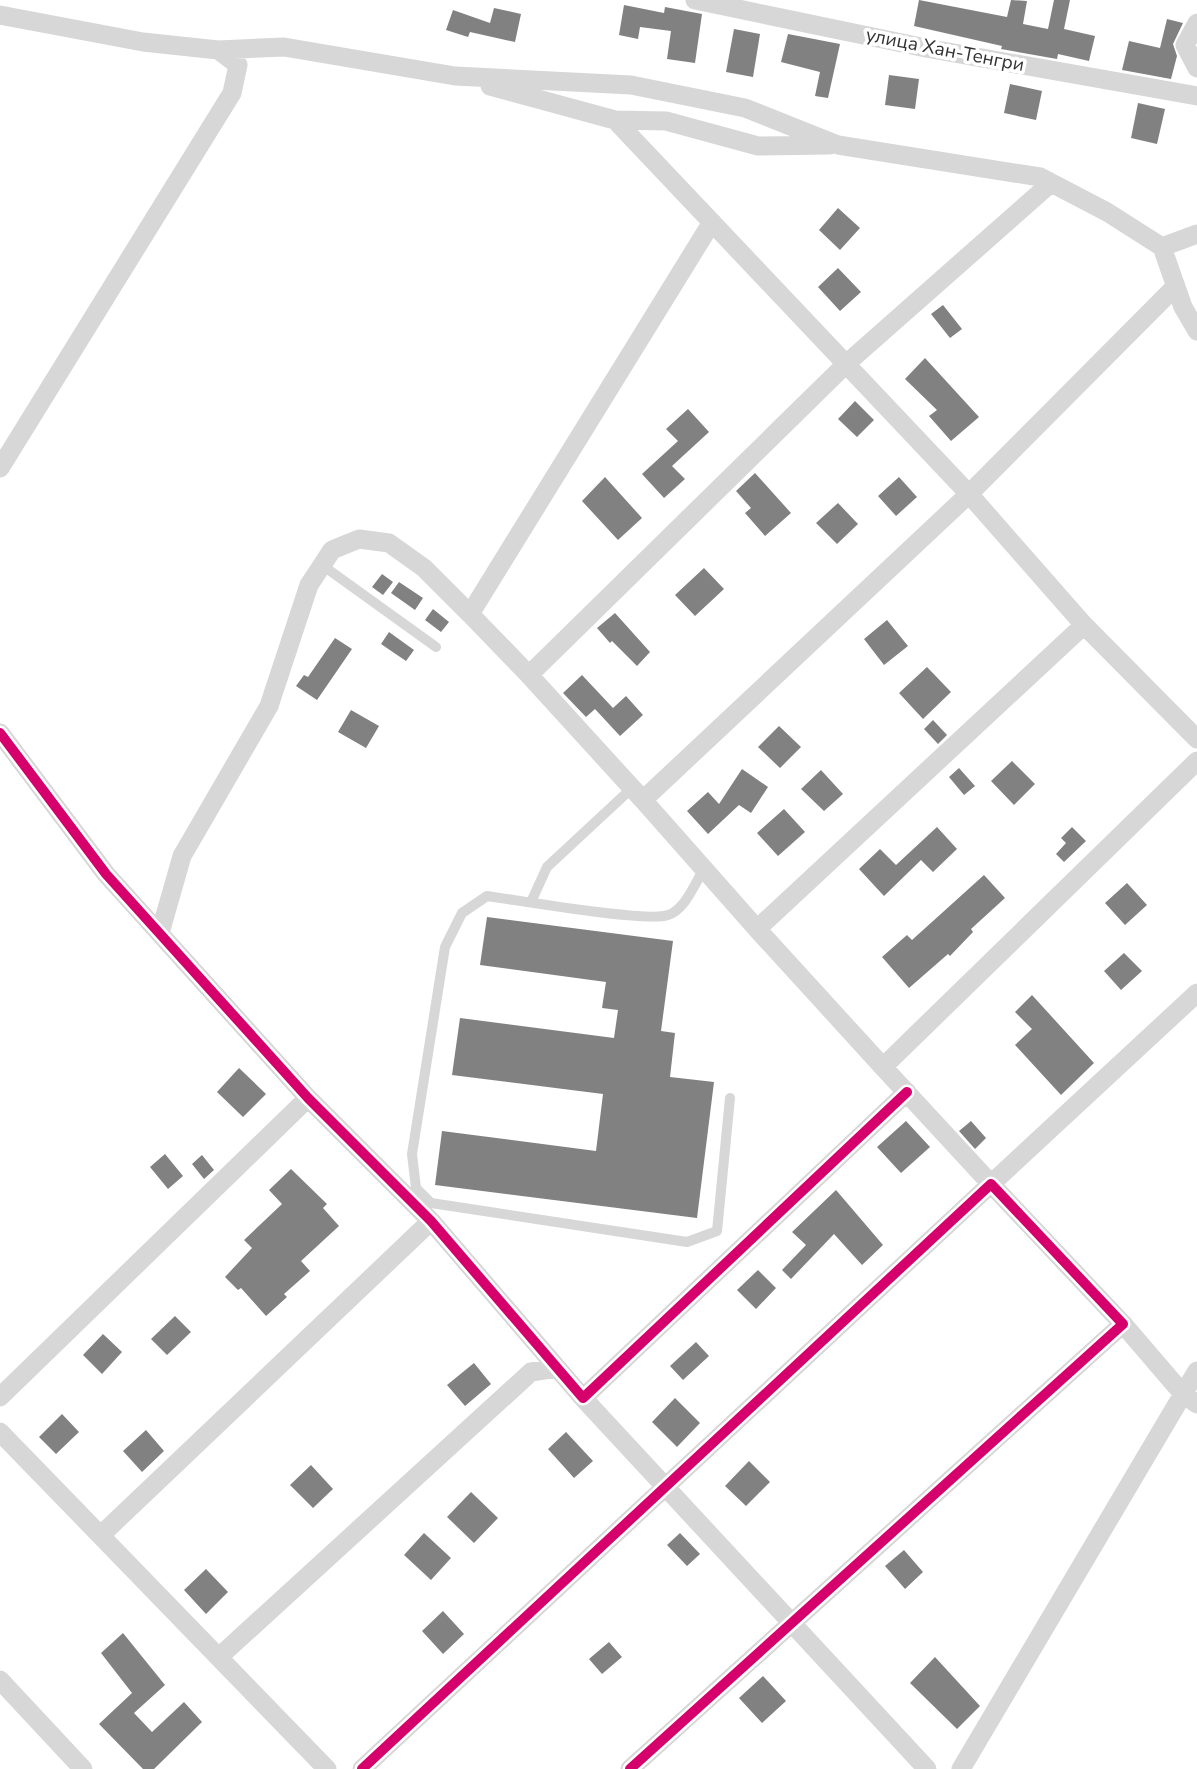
<svg xmlns="http://www.w3.org/2000/svg" width="1197" height="1769" viewBox="0 0 1197 1769" font-family="'Nunito Sans',sans-serif">
	<style>
		.building { fill: #818181 }
		.lines { fill: none; stroke-linecap: round; stroke-linejoin: round }
		.lane { stroke: #d7d7d7; stroke-width: 10 }
		.street { stroke: #d7d7d7; stroke-width: 19 }
		.cycleway-casing { stroke: #fff; stroke-width: 15 }
		.cycleway { stroke: #d6006c; stroke-width: 10 }
		.labels { text-anchor: middle; dominant-baseline: central; stroke-width: 7; stroke-linejoin: round; paint-order: stroke }
		.street-label { font-size: 19px; fill: #333; stroke: #fff }
	</style>
	<rect width="100%" height="100%" fill="#fff"/>
	<path class="building" d="M919,0L1007,17L1011,0L1027,1L1023,24L1048,29L1054,0H1070L1064,29L1095,36L1089,61L1058,54L1057,59L1001,49L1002,46L914,26Z
		M624,5L664,13L665,7L702,14L695,63L667,59L671,31L640,27L638,39L619,35Z
		M494,8L521,14L515,42L470,32L468,37L446,30L453,10L490,23Z
		M1167,19L1183,23L1173,44L1177,56L1171,79L1122,70L1129,41L1160,48Z
		M734,29L760,34L753,77L726,72Z
		M788,34L840,44L828,98L815,96L820,72L781,62Z
		M889,75L919,79L915,109L885,105Z
		M1010,84L1042,91L1036,120L1004,113Z
		M1138,103L1165,109L1157,144L1131,138Z
		M838,208L860,228L840,250L819,230Z
		M838,268L861,292L840,311L818,287Z
		M943,305L962,329L950,338L931,314Z
		M925,358L979,417L951,441L929,416L937,410L905,379Z
		M855,401L874,420L857,437L838,419Z
		M688,409L709,432L672,466L685,479L664,498L642,474L678,441L666,429Z
		M755,473L791,513L765,536L745,513L751,508L736,491Z
		M605,477L642,518L618,540L582,501Z
		M899,477L917,497L896,516L878,496Z
		M838,503L858,524L837,544L816,523Z
		M704,568L724,589L695,616L675,595Z
		M382,574L393,582L383,595L372,587Z
		M399,582L423,598L415,610L391,593Z
		M433,609L449,622L441,632L425,620Z
		M615,613L650,652L637,666L612,641L610,643L597,628Z
		M887,620L908,646L884,665L864,639Z
		M389,632L414,650L406,661L381,644Z
		M335,638L352,649L317,700L296,686L304,675L308,677Z
		M927,667L951,692L923,719L899,693Z
		M582,675L613,708L626,696L643,715L620,736L595,709L586,717L563,693Z
		M351,710L379,726L366,748L338,732Z
		M933,720L947,735L938,744L924,729Z
		M779,726L801,747L780,768L758,747Z
		M1012,761L1035,784L1014,805L991,781Z
		M959,768L975,786L964,795L949,777Z
		M742,769L768,787L751,813L739,805L708,834L687,811L708,792L719,804Z
		M821,770L843,794L824,811L801,789Z
		M784,809L805,832L778,856L757,833Z
		M937,827L957,849L933,872L921,860L884,896L859,869L880,849L896,865Z
		M1072,827L1086,841L1064,862L1056,854L1066,843L1061,838Z
		M984,875L1005,898L971,929L973,932L950,956L948,954L909,988L882,957L907,935L912,940Z
		M1127,883L1147,905L1125,925L1105,903Z
		M487,917L673,941L661,1031L675,1033L670,1077L714,1082L697,1218L435,1185L442,1131L596,1151L603,1094L452,1075L460,1018L614,1038L618,1010L602,1008L606,982L480,965Z
		M1124,953L1142,971L1121,990L1104,971Z
		M1032,995L1094,1063L1061,1095L1015,1045L1032,1029L1015,1012Z
		M239,1068L266,1094L243,1117L217,1092Z
		M906,1121L930,1147L901,1173L877,1147Z
		M971,1121L986,1138L975,1149L959,1131Z
		M165,1154L183,1176L168,1189L150,1167Z
		M202,1155L214,1170L204,1179L192,1164Z
		M291,1169L327,1204L323,1208L339,1226L301,1261L310,1271L284,1294L287,1297L266,1316L241,1288L238,1290L225,1277L252,1248L244,1240L282,1204L269,1190Z
		M836,1190L883,1245L862,1265L834,1234L791,1279L782,1270L806,1245L792,1232Z
		M758,1270L776,1288L756,1309L737,1290Z
		M175,1316L191,1332L167,1355L151,1339Z
		M103,1334L122,1352L102,1374L83,1355Z
		M696,1342L709,1356L683,1380L670,1366Z
		M474,1363L491,1384L465,1406L447,1385Z
		M675,1398L700,1423L677,1447L652,1422Z
		M62,1414L79,1432L56,1454L39,1437Z
		M146,1430L164,1451L142,1472L123,1451Z
		M566,1432L593,1461L574,1478L548,1449Z
		M749,1461L770,1482L746,1506L725,1486Z
		M311,1465L333,1489L313,1508L290,1485Z
		M471,1492L498,1518L474,1543L447,1517Z
		M424,1533L451,1558L431,1580L404,1555Z
		M680,1533L700,1554L687,1566L667,1545Z
		M904,1550L923,1572L905,1589L885,1566Z
		M206,1569L228,1592L206,1614L184,1590Z
		M443,1611L464,1634L443,1654L422,1631Z
		M123,1633L165,1685L134,1713L152,1732L184,1702L202,1722L154,1769H143L99,1724L132,1693L101,1653Z
		M609,1642L622,1657L602,1674L589,1659Z
		M935,1657L980,1706L957,1729L910,1683Z
		M763,1676L786,1701L762,1723L739,1698Z"/>
	<g class="lines">
		<path class="lane" d="M322,565L436,647
			M704,869C695,883 685,910 668,915C647,923 517,900 487,896L462,913L445,947L412,1154L416,1188L431,1203L687,1242L717,1231L730,1098
			M531,902L547,867L632,788"/>
		<path class="street" d="M695,0L926,48L1197,96
			M0,15L143,42L218,50L238,65L232,93L0,468
			M1197,23L1185,45L1197,68
			M218,50L284,47L455,76L631,85L745,108L838,145L1040,177L1107,212L1162,247L1183,307L1197,331
			M490,86L615,120L666,121L758,146L830,145
			M615,120L846,364L529,675L470,614L712,222
			M1162,247L1197,234
			M1084,625L1197,739
			M529,675L643,800L969,494L846,364L1051,183
			M0,733L106,874L308,1098L431,1221L583,1398L907,1092
			M643,800L757,929L1084,625L969,494L1176,286
			M757,929L883,1067L1197,761
			M160,933L182,856L269,706L309,585L332,550L359,539L389,543L424,568L470,614
			M883,1067L991,1184L1197,993
			M1197,1371L1183,1394L1197,1404
			M0,1397L308,1098
			M583,1398L927,1769
			M0,1432L327,1769
			M101,1535L431,1221
			M219,1657L531,1372L557,1368
			M0,1680L83,1769
			M362,1769L991,1184L1123,1324L630,1769
			M961,1769L1183,1394L1123,1324"/>
		<g class="cycleway-casing">
			<path id="cycleway" d="M0,733L106,874L308,1098L431,1221L583,1398L907,1092
				M362,1769L991,1184L1123,1324L630,1769"/>
		</g>
		<use href="#cycleway" class="cycleway"/>
	</g>
	<g class="labels">
		<g class="street-label">
			<text transform="translate(945 50) rotate(11)">улица Хан-Тенгри</text>
		</g>
	</g>
</svg>
